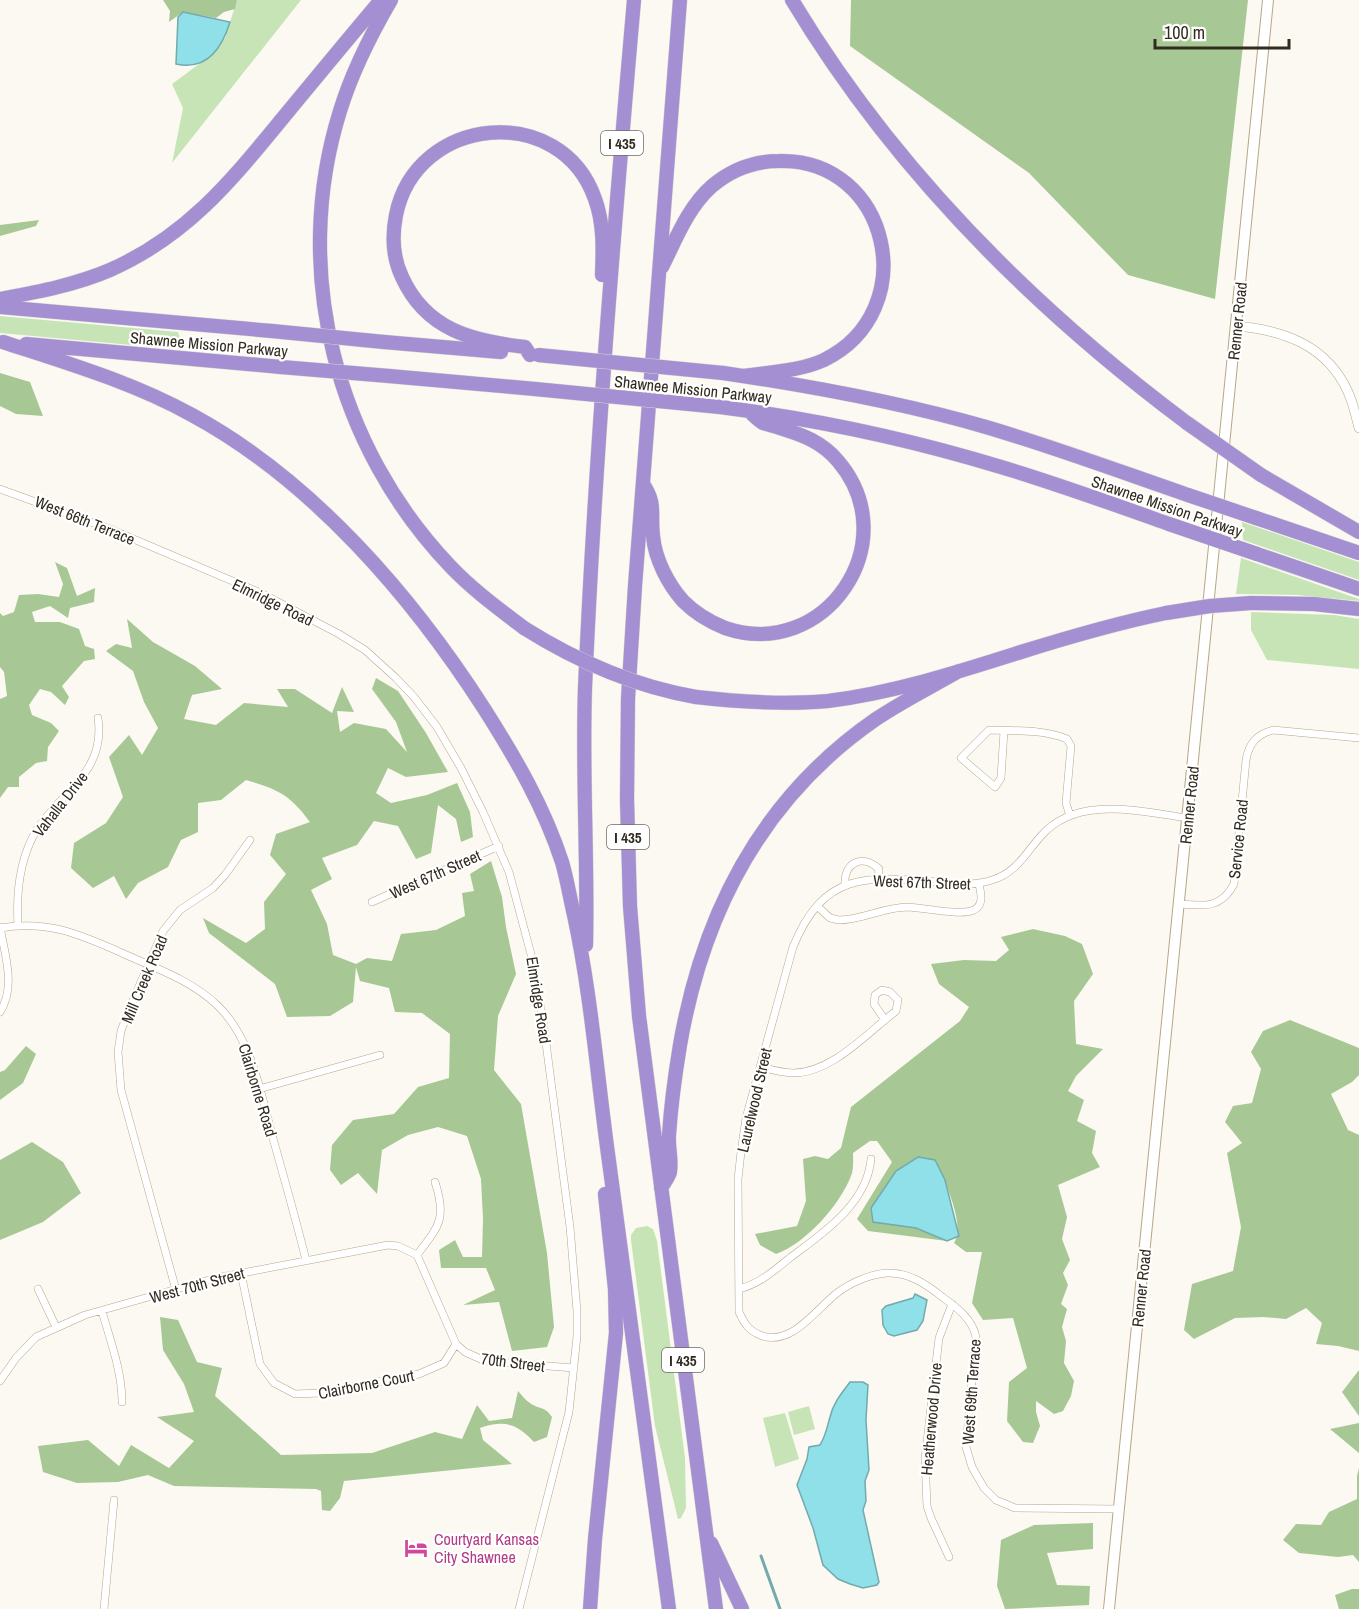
<svg xmlns="http://www.w3.org/2000/svg" width="1359" height="1609" viewBox="0 0 1359 1609" font-family="'Archivo Narrow',sans-serif">
	<style>
		.green { fill: #c7e4b7 }
		.forest { fill: #a7c894 }
		.water { fill: #8fe0e9; stroke: #73aaac; stroke-width: 1.5 }
		.lines { fill: none; stroke-linecap: round; stroke-linejoin: round }
		.stream { stroke: #73aaac; stroke-width: 3 }
		.minor-casing { stroke: #b7a687; stroke-width: 8 }
		.tertiary-casing { stroke: #b7a687; stroke-width: 10 }
		.secondary-casing { stroke: #b7a687; stroke-width: 12 }
		.motorway-casing { stroke: #d6d5d2; stroke-width: 15 }
		.minor { stroke: #fff; stroke-width: 7 }
		.tertiary { stroke: #fff; stroke-width: 9 }
		.secondary { stroke: #fff; stroke-width: 10 }
		.motorway { stroke: #a38fd1; stroke-width: 14 }
		.motorway-bridge-casing { stroke: #d6d5d2; stroke-width: 15; stroke-linecap: butt }
		.motorway-bridge { stroke: #a38fd1; stroke-width: 14 }
		.labels { text-anchor: middle; dominant-baseline: central; stroke-width: 4.5; stroke-linejoin: round; paint-order: stroke }
		.shield { fill: #fff; stroke: #706b62; stroke-width: 1.5 }
		.shield-label { font-size: 15px; font-weight: bold; fill: #322b1f }
		.street-label { font-size: 16px; fill: #322b1f; stroke: #fff }
		.hotel-label { font-size: 16px; fill: #b23c85; stroke: #fff; text-anchor: start }
	</style>
	<rect width="100%" height="100%" fill="#fcf9f2"/>
	<path class="green" d="M237,0H301L172,163L183,108L172,84L214,53L225,38Z
		M0,316L178,332L181,341L175,349L0,333Z
		M1242,522L1359,562V580L1243,540Z
		M1241,558L1359,599V601L1297,595L1236,594Z
		M1251,612L1334,615L1359,619V669L1267,660L1251,630Z
		M647,1226L653,1229L657,1241L685,1458L686,1508L681,1518L678,1519L655,1426L631,1240V1235L636,1228Z
		M809,1406L815,1429L794,1435L788,1412Z
		M785,1413L799,1459L775,1467L763,1418Z"/>
	<path class="forest" d="M163,0H237L235,9L224,12L216,18L183,12L169,22L170,11Z
		M851,0H1248L1215,299L1128,275L1029,173L850,46Z
		M39,220L36,226L0,236V225Z
		M0,373L30,382L43,416L16,414L0,406Z
		M55,562L67,568L77,596L95,588L94,602L70,608L68,618L50,606L32,612L35,622H60L79,629L85,646L94,649L95,659L84,661L62,686L69,697L65,705L51,692L40,689L29,705L32,715L51,723L59,731L48,747L47,761L36,763L19,777V787H8L0,798V699L7,696L4,672L0,667V613L3,616L14,612L19,595L38,594L59,597L63,584Z
		M127,619L153,642L195,666L222,689L192,695L184,719L216,725L244,703L288,707L277,689H295L332,713L342,687L354,712L337,711L340,732L354,723L386,729L407,752L396,722L372,689L376,678L398,691L426,733L448,772L406,777L388,768L376,793L391,803L427,795L457,783L470,812L473,837L461,842L456,819L438,805L431,853L416,859L398,826L374,821L357,845L322,858L332,879L311,890L327,924L333,955L356,964L367,958L392,961L401,934L436,930L465,916L462,893L474,891L470,874L491,861L502,897L506,927L516,974L498,1016L494,1070L521,1104L547,1253L554,1327L547,1347L512,1351L499,1302L463,1305L495,1290L486,1268H441L439,1250L455,1240L463,1257H482L483,1219L481,1179L467,1136L438,1127L408,1135L382,1150L377,1194L358,1173L341,1185L330,1170L332,1145L353,1120L394,1114L418,1087L449,1078L450,1034L422,1013L395,1012L389,988L360,981L356,967L353,1002L330,1016L287,1017L275,984L209,933L203,918L246,943L265,929L264,902L286,874L270,855L276,834L310,822C289,794 279,790 246,780L221,800L198,803V832L181,840L168,867L138,883L126,899L114,876L93,888L71,868L74,843L106,823L123,797L109,757L129,735L142,755L158,728L144,702L133,671L106,651L116,644L132,648Z
		M1033,929L1065,936L1082,944L1093,974L1074,1001L1076,1044L1103,1049L1076,1076L1068,1091L1084,1100L1077,1121L1096,1131L1092,1153L1100,1167L1058,1185L1067,1217L1062,1239L1070,1260L1063,1273L1068,1285L1061,1304L1067,1309L1062,1327L1066,1341L1064,1363L1074,1381L1071,1396L1063,1411L1054,1414L1036,1401V1412L1040,1426L1033,1443L1023,1442L1007,1421L1009,1382L1027,1368L1013,1318L983,1320L972,1303L982,1252H966L954,1243C964,1227 950,1197 945,1180L874,1222L916,1228L947,1241L868,1231L857,1219L892,1162L877,1141H870L853,1153C853,1160 854,1169 851,1176C840,1205 805,1244 776,1254L760,1245L755,1234L797,1226L806,1201L803,1159L815,1156L828,1159L841,1148L851,1107L960,1021L969,1007L939,984L931,964L964,960L996,961L1009,950L1001,937Z
		M1290,1020L1359,1048V1075L1352,1082L1331,1094L1348,1130L1359,1135V1351L1338,1346L1316,1344L1322,1323L1306,1308L1286,1319L1263,1317L1235,1318L1194,1339L1184,1330L1192,1284L1233,1271L1241,1227L1227,1153L1242,1143L1225,1122L1233,1106L1252,1103L1261,1069L1251,1052L1263,1031Z
		M26,1046L36,1054L23,1083L0,1100V1072L5,1070Z
		M32,1142L63,1162L81,1193L43,1222L0,1240V1160Z
		M160,1317L178,1320L197,1362L222,1368L215,1396L281,1455L372,1453L435,1432L462,1439L477,1405L489,1421L512,1418L518,1391C522,1395 525,1400 530,1403C539,1410 544,1405 552,1417L547,1437L534,1442C516,1423 504,1420 480,1428L483,1440L512,1464L344,1481L340,1498L330,1511L322,1510L321,1491L316,1489L174,1486L148,1475L118,1482L77,1483L43,1472L38,1446L88,1440L119,1466L131,1445L169,1468L194,1441L157,1417L194,1412L184,1384L163,1350Z
		M1359,1370V1416L1342,1392Z
		M1359,1423V1453L1330,1429Z
		M1359,1468V1562L1353,1555L1338,1557L1299,1553L1283,1540L1296,1524L1321,1525L1329,1512L1357,1499V1476Z
		M1093,1523V1549L1047,1553L1057,1585L1090,1586L1089,1605L1005,1609L997,1586L1001,1540L1034,1525Z
		M1352,1589H1359V1609H1339L1335,1595Z"/>
	<path class="water" d="M183,12L230,22C222,48 207,71 176,64L178,17Z
		M918,1157L935,1160L945,1180L959,1236L947,1241L916,1228L873,1222L871,1208L896,1171Z
		M915,1294L927,1300L923,1321L917,1330L894,1336L888,1334L883,1325L882,1310L886,1306L913,1298Z
		M850,1382H863L868,1385L866,1420L869,1470L865,1481L866,1501L863,1510L879,1582L877,1585L863,1588L850,1584L838,1579L823,1565L813,1528L797,1485L807,1459L809,1447L820,1445C826,1435 827,1427 830,1417C833,1403 842,1393 850,1382Z"/>
	<g class="lines">
		<path class="stream" d="M761,1556L780,1609"/>
		<g class="minor-casing">
			<path id="minor" d="M0,489L110,529L263,594L339,634L365,650L396,678L414,697L437,727L461,768L483,812L509,872L532,958L543,1020L570,1227L577,1311V1336L569,1412L519,1609
				M1004,731L1001,778L995,787L961,758L989,730C1014,731 1042,729 1067,739L1071,746L1066,803L1070,816
				M845,886C843,863 862,853 879,869L878,878
				M372,902L499,846
				M1179,904C1203,906 1221,909 1234,884L1246,760C1249,743 1257,734 1273,730L1359,738
				M817,906L830,918L839,920C862,920 884,907 908,907C925,908 961,916 974,910C984,905 981,893 979,884
				M18,925C16,892 19,860 36,831C61,791 106,773 98,718
				M0,928C48,920 79,934 122,953C155,968 191,980 217,1005C253,1039 261,1096 274,1142C285,1181 296,1220 306,1260
				M0,1012C16,987 5,955 0,927
				M761,1067C772,1070 782,1073 793,1073C832,1073 867,1033 896,1011L898,1000L890,992L882,990L875,995L874,1004L885,1020
				M259,1089L380,1055
				M417,1255C439,1226 447,1219 435,1182
				M241,1273L260,1364L274,1383L295,1394L321,1393L419,1374L444,1363L456,1344
				M38,1289L56,1327
				M739,1289C759,1284 775,1270 791,1257C823,1233 867,1204 871,1159
				M176,1290L121,1090L118,1052L121,1031L128,1012L163,931L180,910L213,888L225,875L250,840
				M102,1311C110,1340 122,1371 122,1402
				M0,1381L16,1358L36,1337L85,1315L216,1278L388,1245L398,1246L417,1255L456,1344L465,1352L485,1361L574,1368
				M1119,1509L1015,1508L996,1500L984,1488L972,1467L966,1447L976,1337C972,1318 956,1307 941,1296C926,1284 908,1272 887,1273C870,1274 850,1283 837,1293C816,1309 791,1348 760,1335C748,1330 744,1323 739,1312L738,1179L741,1152L746,1118L793,947C824,871 867,876 938,882C957,884 974,886 992,880C1016,873 1025,854 1041,836C1077,794 1141,812 1188,818
				M949,1557L931,1518L927,1506L925,1459L939,1338L952,1304
				M104,1609L114,1500"/>
		</g>
		<g class="tertiary-casing">
			<path id="tertiary" d="M1236,326C1283,330 1327,345 1348,392C1353,403 1356,416 1359,428"/>
		</g>
		<g class="secondary-casing">
			<path id="secondary" d="M1109,1609L1268,0"/>
		</g>
		<g class="motorway-casing">
			<path id="motorway" d="M391,0C370,36 352,72 340,111C290,271 336,447 451,567C473,590 499,609 524,628
				M680,0L635,586L628,699L627,799L630,906L639,1016L716,1609
				M792,0C892,167 1032,307 1187,423
				M662,267C676,239 688,207 712,186C731,170 754,161 779,161C890,158 924,311 824,360C800,371 770,372 744,376
				M0,299C37,292 75,285 110,270C187,236 231,181 282,119C315,79 348,39 381,0
				M0,307L272,331
				M3,342C67,363 132,382 192,415C312,480 412,596 485,710C516,759 544,807 562,862C567,879 570,898 574,915C591,994 597,1074 608,1154C628,1306 649,1457 669,1609
				M384,342L501,352
				M26,344L281,367
				M530,355L525,347C472,341 426,330 402,277C393,258 392,235 396,215C416,115 561,101 595,199C604,223 603,250 602,275
				M723,373C811,386 900,402 986,427C1054,447 1121,472 1188,495
				M389,376L535,389
				M720,407C815,419 909,439 1001,467C1058,484 1113,504 1169,524
				M1261,475L1359,532
				M643,484C657,505 650,513 653,536C655,559 668,584 683,601C695,613 710,622 725,628C825,662 907,542 838,461C822,442 803,435 780,428C775,426 768,425 763,423C758,420 753,415 749,411
				M1256,518L1359,553
				M1257,554L1359,589
				M1251,603L1314,604L1359,609
				M696,697C740,702 784,705 828,701C893,693 958,672 1021,652C1069,637 1117,623 1166,613
				M586,945C588,860 582,774 585,688C595,458 614,229 634,0
				M661,1188C664,1183 669,1177 670,1172C672,1160 668,1147 669,1135C671,1105 675,1075 680,1045C703,912 763,797 876,719C903,701 931,687 959,671
				M711,1543L742,1609
				M590,1609L595,1539L616,1333L615,1289L605,1194"/>
		</g>
		<use href="#minor" class="minor"/>
		<use href="#tertiary" class="tertiary"/>
		<use href="#secondary" class="secondary"/>
		<use href="#motorway" class="motorway"/>
		<g class="motorway-bridge-casing">
			<path id="motorway-bridge" d="M272,331L384,342
				M538,355L723,373
				M281,367L389,376
				M535,389L720,407
				M1187,423L1261,475
				M1188,495L1256,518
				M1169,524L1257,554
				M1166,613L1210,606L1251,603
				M524,628C578,662 633,686 696,697"/>
		</g>
		<use href="#motorway-bridge" class="motorway-bridge"/>
	</g>
	<defs>
		<g id="hotel-bare" transform="scale(1.8)"><path d="M-6-4.5h1.5V1H6V5H4.5V3h-9V5H-6ZM-4 0a1.8 1.8 0 1 1 3.6 0ZM.5 0V-2.5h3Q6-2.5 6 0Z" fill="#d1479c" stroke="#fff" stroke-width="2.5" paint-order="stroke"/></g>
	</defs>
	<g fill-rule="evenodd">
		<use href="#hotel-bare" x="416" y="1548"/>
	</g>
	<g class="labels">
		<g class="shield">
			<rect x="601" y="131" width="42" height="24" rx="4.5"/>
			<rect x="607" y="825" width="42" height="24" rx="4.5"/>
			<rect x="662" y="1348" width="42" height="24" rx="4.5"/>
		</g>
		<g class="shield-label">
			<text x="622" y="143">I 435</text>
			<text x="628" y="837">I 435</text>
			<text x="683" y="1360">I 435</text>
		</g>
		<g class="street-label">
			<text transform="translate(1237 321) rotate(-84)">Renner Road</text>
			<text transform="translate(209 344) rotate(5)">Shawnee Mission Parkway</text>
			<text transform="translate(693 389) rotate(6)">Shawnee Mission Parkway</text>
			<text transform="translate(1167 506) rotate(19)">Shawnee Mission Parkway</text>
			<text transform="translate(85 520) rotate(22)">West 66th Terrace</text>
			<text transform="translate(273 602) rotate(26)">Elmridge Road</text>
			<text transform="translate(60 804) rotate(-52)">Vahalla Drive</text>
			<text transform="translate(1189 805) rotate(-84)">Renner Road</text>
			<text transform="translate(1238 839) rotate(-84)">Service Road</text>
			<text transform="translate(435 874) rotate(-24)">West 67th Street</text>
			<text transform="translate(922 882) rotate(2)">West 67th Street</text>
			<text transform="translate(144 979) rotate(-67)">Mill Creek Road</text>
			<text transform="translate(539 1000) rotate(81)">Elmridge Road</text>
			<text transform="translate(258 1090) rotate(73)">Clairborne Road</text>
			<text transform="translate(754 1100) rotate(-77)">Laurelwood Street</text>
			<text transform="translate(197 1285) rotate(-15)">West 70th Street</text>
			<text transform="translate(1141 1288) rotate(-84)">Renner Road</text>
			<text transform="translate(513 1362) rotate(7)">70th Street</text>
			<text transform="translate(366 1384) rotate(-11)">Clairborne Court</text>
			<text transform="translate(971 1392) rotate(-86)">West 69th Terrace</text>
			<text transform="translate(931 1419) rotate(-85)">Heatherwood Drive</text>
		</g>
		<g class="hotel-label">
			<text x="434" y="1539">Courtyard Kansas<tspan x="434" dy="18">City Shawnee</tspan></text>
		</g>
	</g>
	<path d="M1155 39v9h134v-9" fill="none" stroke="#322b1f" stroke-width="3"/>
	<text x="1164" y="39" font-size="18" fill="#322b1f" stroke="#ffffff" stroke-width="4.5" paint-order="stroke">100 m</text>
</svg>
